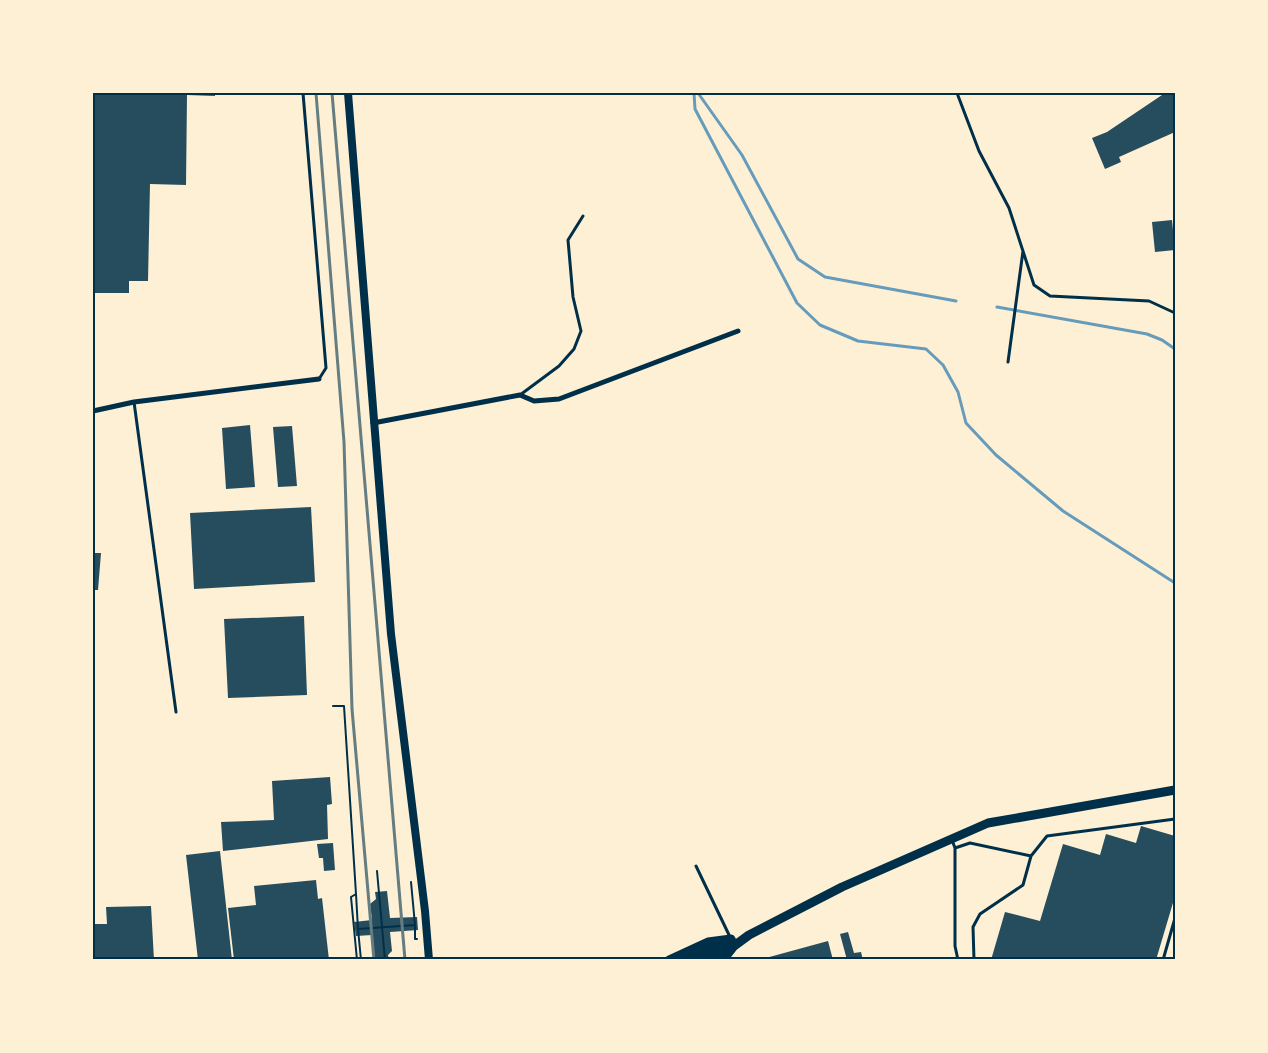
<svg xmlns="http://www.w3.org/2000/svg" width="1268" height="1053" viewBox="0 0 1268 1053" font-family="'Crimson Pro',serif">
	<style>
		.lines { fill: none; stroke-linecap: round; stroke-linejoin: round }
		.stream { stroke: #669bbc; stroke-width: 3 }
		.building { fill: #264d5e }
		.path { stroke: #003049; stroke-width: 2 }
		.service { stroke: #003049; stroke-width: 3 }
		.minor { stroke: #003049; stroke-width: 5 }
		.secondary { stroke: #003049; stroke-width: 8 }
		.primary { stroke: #003049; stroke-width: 9 }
		.rail { stroke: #657d81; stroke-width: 3 }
		.neatline { fill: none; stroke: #003049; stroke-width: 2 }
	</style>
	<rect width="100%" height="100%" fill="#fdf0d5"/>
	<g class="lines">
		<path class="stream" d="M694,93L695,109L797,303L820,325L858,341L926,349L943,365L958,392L966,423L996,455L1063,511L1175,583
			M698,93L742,155L798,259L825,277L956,301
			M997,307L1147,334L1162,340L1175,349"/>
	</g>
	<path class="building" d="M93,93H215V96L187,95L186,185L150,184L148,281H129V293H95V286H93Z
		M1165,93H1174L1175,97V132L1119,157L1121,162L1105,169L1092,138L1107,132Z
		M1172,220L1175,250L1155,252L1152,222Z
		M250,425L255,487L226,489L222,428Z
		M292,426L297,486L278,487L273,427Z
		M311,507L315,582L194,589L190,513Z
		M93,553H101L98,590H93Z
		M304,616L307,695L228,698L224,619Z
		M330,777L332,804L327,805L328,839L223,851L221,822L274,820L272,781Z
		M1141,826L1175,836V896L1156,960H991L1005,912L1040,921L1063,844L1100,855L1106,834L1136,843Z
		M333,843L335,870L324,871L323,858H319L317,844Z
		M220,851L232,960H198L186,855Z
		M316,880L318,899L322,898L329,960H234L228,908L256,905L254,886Z
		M387,891L390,918L417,917L418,930L390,932L392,951L388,955L389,960H375L372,935L356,936L354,922L372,920L370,904L376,899L375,892Z
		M151,906L154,960H93V924H107L106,907Z
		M848,932L854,953L861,952L863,960H847L840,934Z
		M828,941L833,960H762V959Z"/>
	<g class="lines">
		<path class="path" d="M333,706H344L356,894L351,897L357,960
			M377,871L385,960
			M356,894L358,929
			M415,925V939H417
			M361,960L358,929L415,925L411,882"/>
		<path class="service" d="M303,93L326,368L319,379
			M957,93L979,151L1009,208L1034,285L1050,296L1149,301L1175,313
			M1008,362L1023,251
			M520,395L559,366L574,349L581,331L573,297L568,240L583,216
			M134,402L176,712
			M952,840L955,848V946L958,960
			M955,848L970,843L1031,856L1023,885L980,914L973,927L974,960
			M1031,856L1047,836L1175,819
			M696,866L730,937
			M1163,960L1175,918"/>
		<path class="minor" d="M93,411L134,402L319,379
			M373,423L520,395L534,401L559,399L738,331"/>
		<path class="secondary" d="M348,93L391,634L425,911L429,960"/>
		<path class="primary" d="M669,960L708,942L731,939L734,946L723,960
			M689,960L724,943
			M707,960L734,946L749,935L842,887L988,823L1175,790"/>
		<path class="rail" d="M316,93L344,442L352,709L374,960
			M332,93L405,960"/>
	</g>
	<rect width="1268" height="1053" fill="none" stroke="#fdf0d5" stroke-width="189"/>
	<rect x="94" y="94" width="1080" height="864" class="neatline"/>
</svg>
